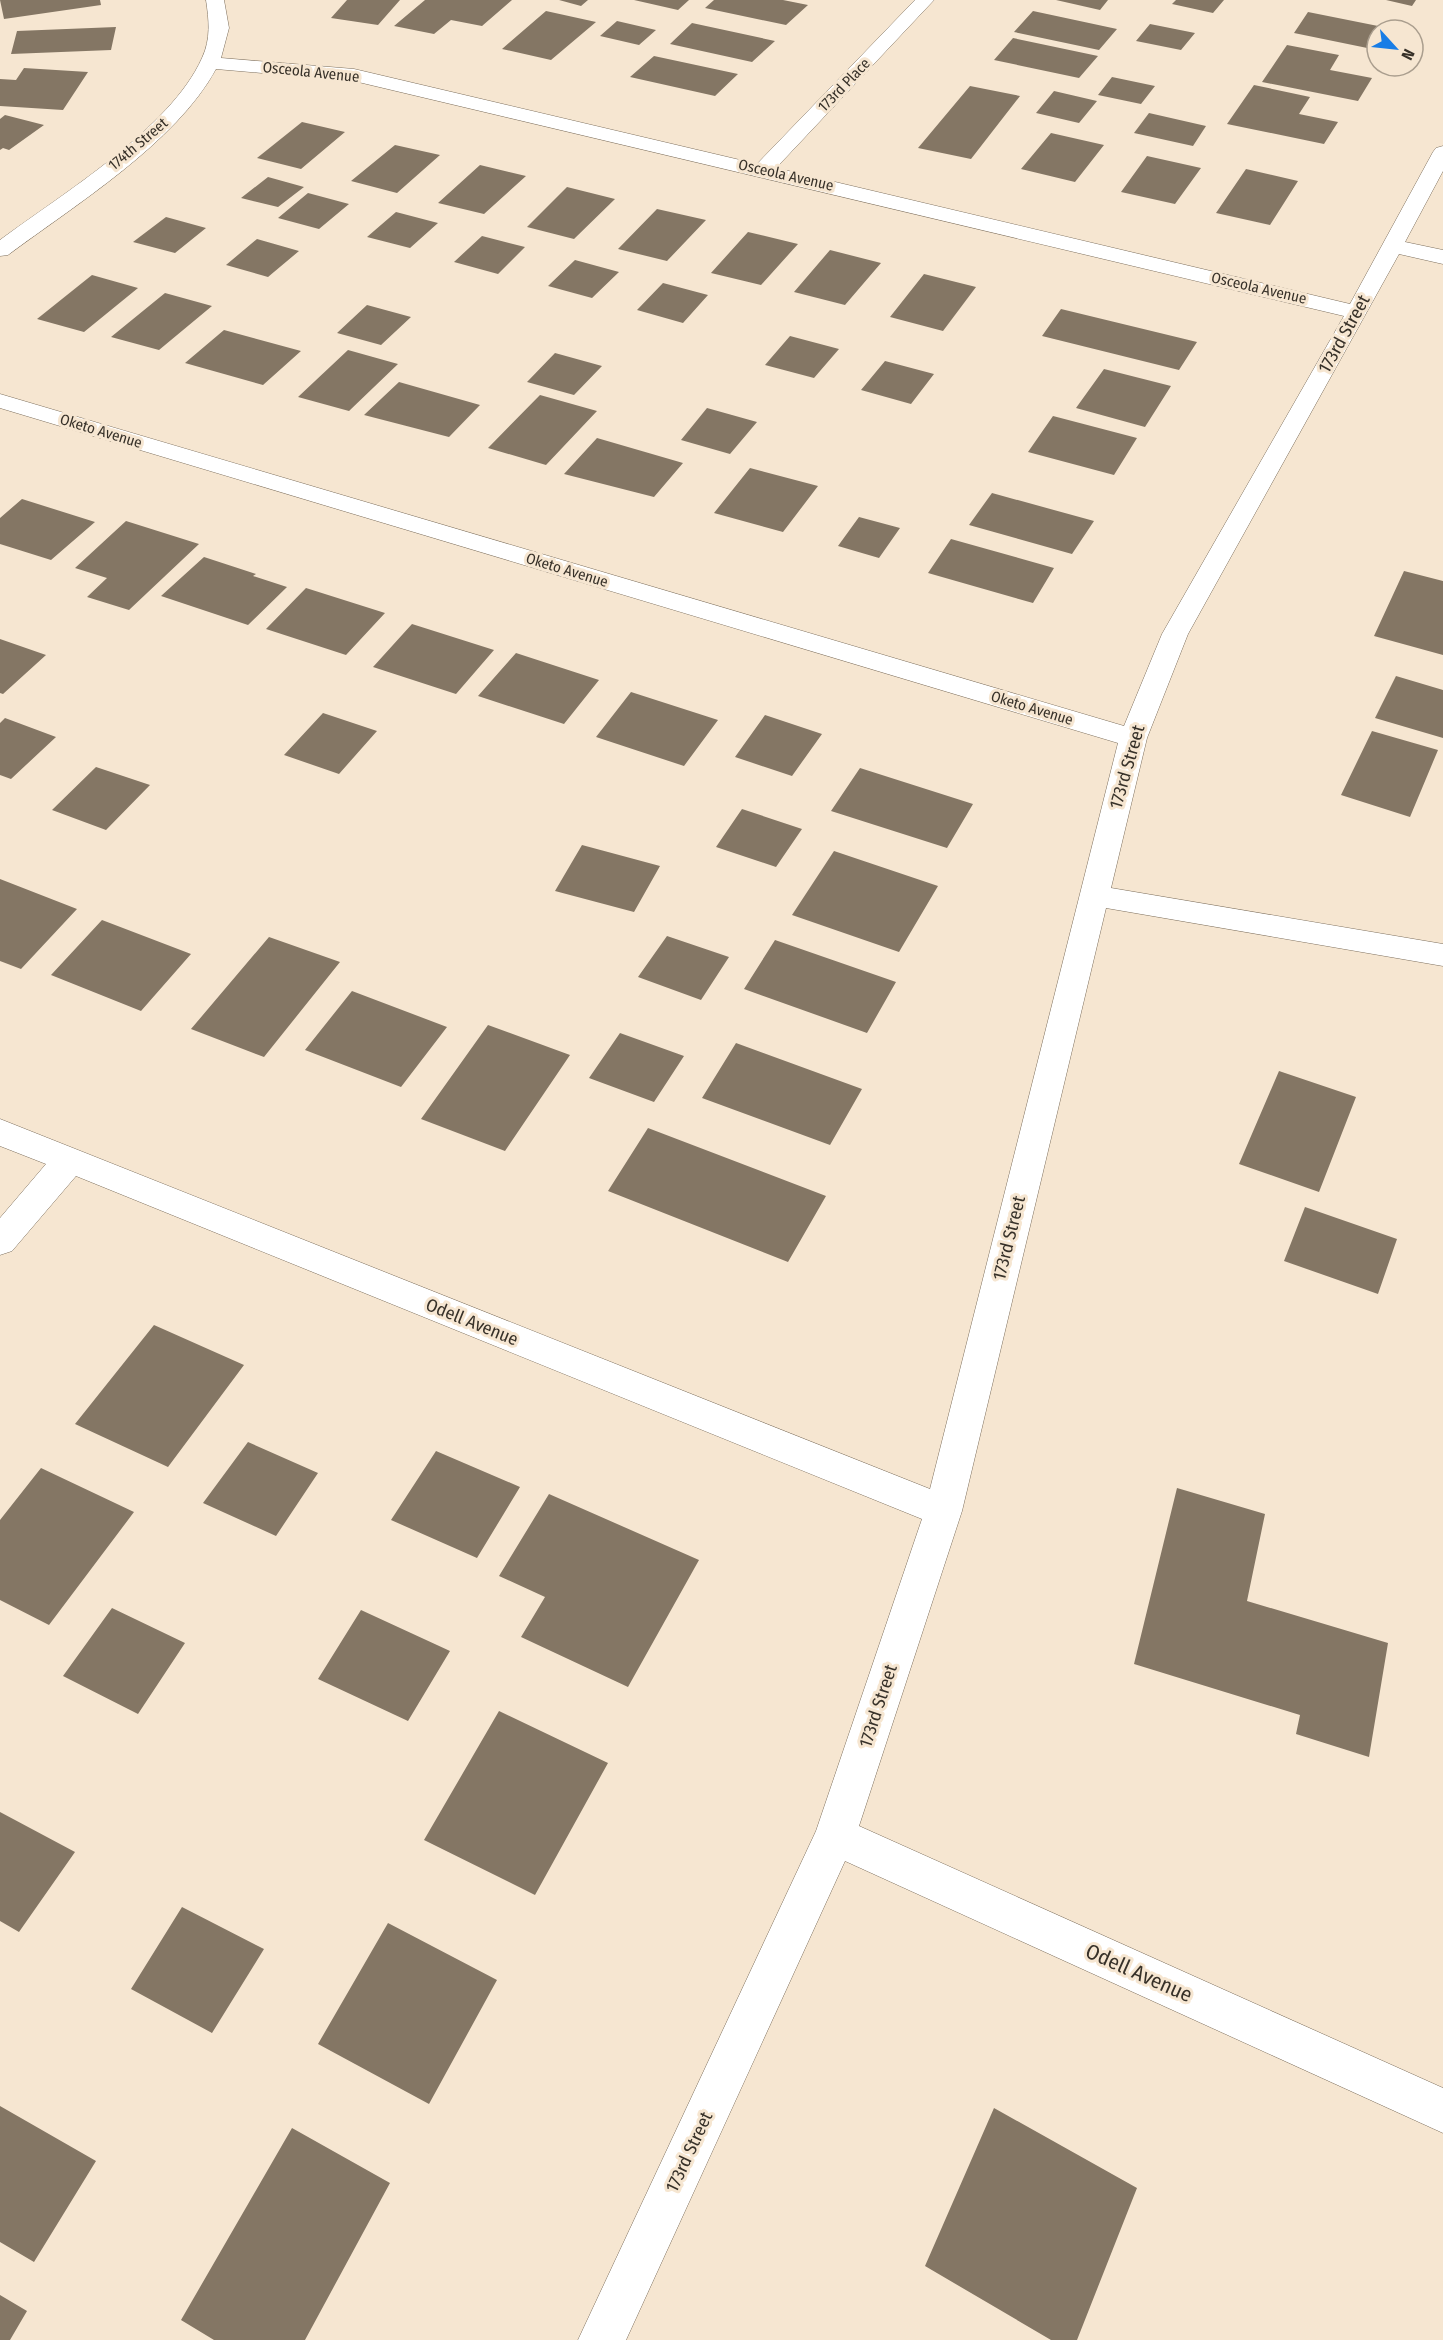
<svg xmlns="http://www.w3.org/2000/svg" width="1443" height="2340" viewBox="0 0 1443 2340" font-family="'Fira Sans Condensed',sans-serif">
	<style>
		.building { fill: #847664 }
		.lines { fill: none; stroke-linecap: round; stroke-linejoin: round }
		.minor-casing { stroke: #7d6f5d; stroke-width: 1 }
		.minor { fill: #fff; fill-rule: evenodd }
		.labels { text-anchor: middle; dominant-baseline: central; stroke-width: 6; stroke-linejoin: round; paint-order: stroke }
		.far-street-label { font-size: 15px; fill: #373129; stroke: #f6e6d1 }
		.street-label { font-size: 18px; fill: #373129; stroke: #f6e6d1 }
		.near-street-label { font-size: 21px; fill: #373129; stroke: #f6e6d1 }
	</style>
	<rect width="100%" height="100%" fill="#f6e6d1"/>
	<path class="building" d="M0,0H100L101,5L4,19Z
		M347,0H400L378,25L331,18Z
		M425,0H512L482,26L451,20L434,34L394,26Z
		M559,0H588L581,6Z
		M634,0H689L678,10Z
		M714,0H783L808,5L786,25L705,8Z
		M1056,0H1108L1100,10Z
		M1176,0H1224L1213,13L1172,4Z
		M1386,0H1416L1412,6Z
		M546,11L596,22L551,60L502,49Z
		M1033,11L1117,29L1099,50L1014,32Z
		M1308,12L1393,29L1392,30H1377V50L1294,33Z
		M617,21L656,30L639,45L600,36Z
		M692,23L775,41L752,62L670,44Z
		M1150,24L1195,33L1181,50L1136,41Z
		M116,27L111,50L11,54L17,31Z
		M1013,38L1098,56L1079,78L994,60Z
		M1287,45L1339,55L1330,70L1372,78L1358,101L1262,82Z
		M654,56L738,74L715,96L630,77Z
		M24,68L88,72L63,110L0,106V79L16,80Z
		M1112,77L1155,86L1141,104L1098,95Z
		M1254,85L1310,97L1299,114L1338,122L1324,144L1227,124Z
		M970,86L1020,96L971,159L918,148Z
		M1054,91L1097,101L1079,123L1036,113Z
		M1149,113L1206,126L1193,146L1134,133Z
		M5,115L44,125L9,150L3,148L0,150V119Z
		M302,122L345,132L301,169L257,158Z
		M1051,133L1104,145L1075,182L1021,169Z
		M395,145L440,155L397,193L351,181Z
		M1147,156L1201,168L1175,204L1121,192Z
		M480,165L526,176L484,214L438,203Z
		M1246,169L1298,181L1270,225L1216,213Z
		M268,177L304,187L278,207L241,198Z
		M567,187L615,199L574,239L527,227Z
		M308,193L349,204L319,229L278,218Z
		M657,209L706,220L667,261L618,249Z
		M396,212L438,223L410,248L367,237Z
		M166,217L206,228L175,253L133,242Z
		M748,232L798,244L761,285L711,273Z
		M482,236L525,247L498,274L454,262Z
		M257,239L299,251L268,277L226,265Z
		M830,250L881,263L845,305L794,292Z
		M575,260L619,272L592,298L548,286Z
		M924,274L976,287L943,331L890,317Z
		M92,275L138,288L84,332L37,319Z
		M663,283L708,295L683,323L637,310Z
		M165,293L212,306L159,350L111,337Z
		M367,305L411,317L381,345L337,333Z
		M1061,309L1197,342L1179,370L1042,336Z
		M224,330L301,351L263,385L185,363Z
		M790,336L839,349L814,378L765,365Z
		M348,350L398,364L349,411L298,397Z
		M555,353L602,366L574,395L527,382Z
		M885,361L934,374L911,404L861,390Z
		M1104,369L1171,386L1145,427L1076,408Z
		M399,382L480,405L449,437L364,415Z
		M540,395L597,411L546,465L488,448Z
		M707,408L757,422L730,454L681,440Z
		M1053,416L1137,438L1114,475L1028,452Z
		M597,438L683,463L654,497L564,474Z
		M750,468L818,486L783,532L714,513Z
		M992,493L1094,521L1072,554L969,525Z
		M22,499L95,522L51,560L0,544V518Z
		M859,517L900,528L879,558L838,546Z
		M126,521L199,544L129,610L87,597L107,578L75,568Z
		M951,539L1054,568L1033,603L928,573Z
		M204,557L256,574L253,576L287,587L248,625L161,596Z
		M1404,571L1443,581V655L1374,636Z
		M306,588L385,613L346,655L266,629Z
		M412,624L494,650L456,694L373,667Z
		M0,639L46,655L3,694L0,693Z
		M516,653L599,680L564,724L478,696Z
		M1396,676L1443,690V738L1375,718Z
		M631,692L718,720L684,766L596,737Z
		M323,713L377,731L339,774L284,755Z
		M765,715L822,734L792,776L735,757Z
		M5,718L56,737L11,779L0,775V723Z
		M1372,731L1438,750L1410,817L1341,795Z
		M96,767L150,785L106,830L52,810Z
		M860,768L973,804L947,848L831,811Z
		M742,809L802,829L776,867L716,847Z
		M582,845L660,866L634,912L555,891Z
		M834,851L938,886L899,952L792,915Z
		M0,879L77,909L21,969L0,961Z
		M102,920L191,954L141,1011L51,975Z
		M667,936L729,957L701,1000L638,977Z
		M269,937L340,962L264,1057L191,1029Z
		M775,940L896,982L867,1033L744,989Z
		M352,991L447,1027L401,1087L305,1050Z
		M488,1025L570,1055L505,1151L421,1119Z
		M620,1033L684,1056L654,1102L589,1078Z
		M736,1043L862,1089L830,1145L702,1098Z
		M1279,1071L1356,1097L1319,1192L1239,1164Z
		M648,1128L826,1196L788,1262L608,1191Z
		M1305,1207L1397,1239L1378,1294L1284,1261Z
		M154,1325L244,1365L168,1467L75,1424Z
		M248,1442L318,1473L276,1536L203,1503Z
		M436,1451L520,1487L477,1558L391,1520Z
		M41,1468L134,1512L49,1625L0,1600V1520Z
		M1177,1488L1265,1514L1247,1601L1388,1643L1369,1757L1296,1734L1300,1715L1134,1664Z
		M549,1494L699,1560L628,1687L521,1637L545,1597L499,1576Z
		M112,1608L185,1643L138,1714L63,1676Z
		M361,1610L450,1651L408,1721L318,1679Z
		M499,1711L608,1763L535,1895L424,1840Z
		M0,1812L75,1852L19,1932L0,1921Z
		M182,1907L264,1949L212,2033L131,1989Z
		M388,1923L497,1980L429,2104L318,2044Z
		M0,2106L96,2161L34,2262L0,2242Z
		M994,2108L1137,2188L1077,2340H1051L925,2266Z
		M292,2128L390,2183L305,2340H214L181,2320Z
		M0,2295L27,2311L10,2340H0Z"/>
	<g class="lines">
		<g class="minor-casing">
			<path id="minor" d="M206,0H224L229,28L221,58L354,69L757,164L915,0H934L776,168L1350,304L1433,152L1436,148L1443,146V171L1405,242L1443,250V264L1399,254L1188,634L1147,738L1111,888L1443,944V966L1106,908L962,1511L859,1826L1443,2088V2133L845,1861L626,2340H578L816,1831L922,1519L76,1176L12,1251L0,1255V1218L46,1164L0,1146V1119L930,1489L1118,743L0,408V394L1124,726L1162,634L1344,316L354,81L216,69C176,143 75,205 8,255L0,256V240C62,194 171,128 202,58C211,39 209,20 206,0Z"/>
		</g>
		<use href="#minor" class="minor"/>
	</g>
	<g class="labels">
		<g class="far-street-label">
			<text transform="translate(311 72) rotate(6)">Osceola Avenue</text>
			<text transform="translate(844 85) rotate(-46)">173rd Place</text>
			<text transform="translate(138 144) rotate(-40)">174th Street</text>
			<text transform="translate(786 175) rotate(13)">Osceola Avenue</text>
			<text transform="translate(1259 288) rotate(13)">Osceola Avenue</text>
			<text transform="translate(101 431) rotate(17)">Oketo Avenue</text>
			<text transform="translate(567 570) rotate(17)">Oketo Avenue</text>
			<text transform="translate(1032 708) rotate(17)">Oketo Avenue</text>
		</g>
		<g class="street-label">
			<text transform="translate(1344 334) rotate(-61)">173rd Street</text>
			<text transform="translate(1127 767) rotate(-74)">173rd Street</text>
			<text transform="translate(1009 1238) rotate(-76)">173rd Street</text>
			<text transform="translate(472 1322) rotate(22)">Odell Avenue</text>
			<text transform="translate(878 1706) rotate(-72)">173rd Street</text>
			<text transform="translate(689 2152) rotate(-65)">173rd Street</text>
		</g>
		<g class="near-street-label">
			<text transform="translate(1139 1973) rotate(24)">Odell Avenue</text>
		</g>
	</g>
	<g transform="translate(1395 48) rotate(117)"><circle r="28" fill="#f6e6d1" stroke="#aa9e8e" stroke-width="1.5"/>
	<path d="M0-4.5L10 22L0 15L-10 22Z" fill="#187de6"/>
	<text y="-9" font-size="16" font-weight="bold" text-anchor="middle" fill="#373129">N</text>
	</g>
</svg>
